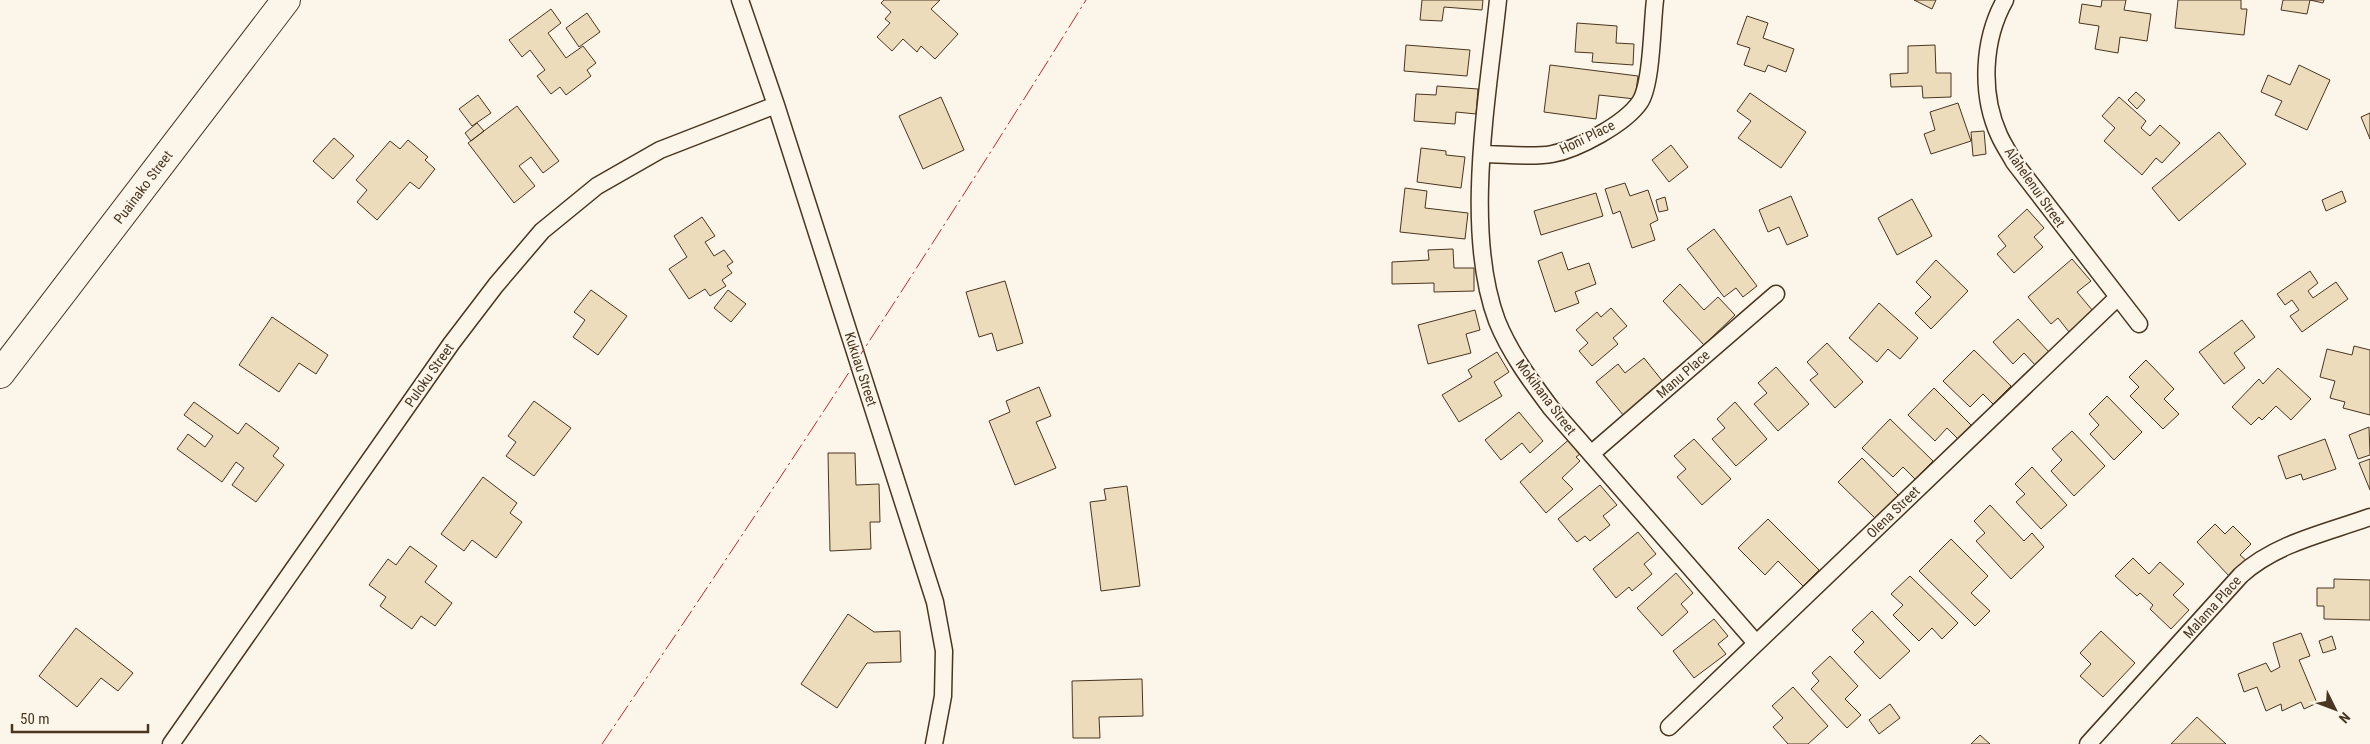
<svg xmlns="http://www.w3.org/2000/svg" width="2370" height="744" viewBox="0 0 2370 744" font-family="'Roboto Condensed',sans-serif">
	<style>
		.building { fill: #ecdcbc; stroke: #4a3520 }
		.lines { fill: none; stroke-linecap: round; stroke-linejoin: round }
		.street-casing { stroke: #4a3520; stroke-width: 19 }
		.highway-casing { stroke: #4a3520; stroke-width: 30 }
		.street { stroke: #fbf6e9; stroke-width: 16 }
		.highway { stroke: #fbf6e9; stroke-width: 28 }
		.power { stroke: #c62828; stroke-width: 1; stroke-dasharray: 18 4 2.5 4; stroke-linecap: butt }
		.labels { text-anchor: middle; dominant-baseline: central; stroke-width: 4; stroke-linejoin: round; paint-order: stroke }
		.street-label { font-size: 14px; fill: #4a3520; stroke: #fbf6e9 }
	</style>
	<rect width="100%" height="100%" fill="#fbf6e9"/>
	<path class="building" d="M884,0H940L931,9L958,34L935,59L921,46L917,52L903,39L892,51L877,37L890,23L885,19L891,12L881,3Z
		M1422,0H1483L1482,10L1444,7L1442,21L1420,20Z
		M1914,0H1936L1932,9Z
		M2102,0H2126L2124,10L2151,14L2147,41L2120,37L2118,53L2095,49L2099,26L2079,23L2082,4L2101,7Z
		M2178,0H2241V9H2247L2244,35L2175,28Z
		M2283,0H2324L2323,3L2310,0L2307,14L2281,10Z
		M551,9L561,23L548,33L566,58L583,46L596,63L587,70L591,76L566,95L560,87L551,94L537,76L545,70L530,50L522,57L509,40Z
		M587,13L600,32L579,47L566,28Z
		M1747,16L1768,23L1763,38L1794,49L1786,72L1768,65L1765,72L1744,65L1750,48L1737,44Z
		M1577,23L1617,26L1616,43L1634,44L1633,65L1592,62L1593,53L1575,52Z
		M1406,45L1470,50L1467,76L1404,71Z
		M1935,45L1936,73H1951V97L1923,98L1922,86L1891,87L1890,74L1908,73V46Z
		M1550,65L1638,76L1635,99L1599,95L1596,119L1544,112Z
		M2299,65L2330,80L2307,130L2275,115L2282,101L2261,92L2268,75L2290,85Z
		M1437,86L1478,89L1476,114L1456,112L1455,124L1414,121L1416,94L1436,95Z
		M2136,92L2145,100L2137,109L2128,100Z
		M1750,93L1806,132L1781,168L1738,138L1751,121L1737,111Z
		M478,95L491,113L472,126L459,109Z
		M941,97L964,150L923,169L899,116Z
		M2119,97L2146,121L2141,128L2150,136L2160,125L2180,143L2162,163L2156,158L2142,175L2104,141L2115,128L2102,116Z
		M1958,103L1971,141L1931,154L1924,134L1935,130L1930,112Z
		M517,106L559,161L543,173L531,157L519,166L535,186L514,203L468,143Z
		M2370,113V139L2361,117Z
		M477,123L484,131L471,141L465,133Z
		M1984,131L1986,154L1973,156L1971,132Z
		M2219,132L2246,164L2179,221L2152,188Z
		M334,138L354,156L333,179L313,161Z
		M408,140L428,157L425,160L435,169L419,189L410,182L377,220L357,202L367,190L356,180L390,141L400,149Z
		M1671,145L1688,167L1669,182L1652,160Z
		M1421,148L1446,151V155L1465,157L1461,188L1417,182Z
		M1625,183L1630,196L1648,190L1658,220L1650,224L1655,240L1632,248L1620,211L1613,214L1605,189Z
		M1405,188L1427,191L1425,208L1468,213L1465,239L1400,232Z
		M2342,191L2346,202L2326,211L2322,200Z
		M1596,193L1603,216L1541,235L1534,211Z
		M1791,196L1808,236L1787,245L1779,227L1768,232L1759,210Z
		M1665,197L1668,210L1659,212L1656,200Z
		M1912,199L1932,236L1897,255L1878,218Z
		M2027,209L2044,228L2034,237L2043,247L2014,273L1997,254L2006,246L1998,236Z
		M702,217L715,236L705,242L714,256L724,250L733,262L727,266L732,273L722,280L726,286L710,296L705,289L689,299L669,269L687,257L674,236Z
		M1714,229L1757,286L1743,297L1736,288L1724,297L1687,249Z
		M1453,249L1454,268H1474V291L1434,292V283L1392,284V262L1429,260L1428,250Z
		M1562,252L1568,270L1589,263L1596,284L1575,292L1579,303L1555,312L1538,261Z
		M2072,259L2091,281L2077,292L2093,311L2069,332L2058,318L2051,324L2028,297Z
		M1936,260L1968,291L1931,329L1915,313L1931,297L1916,282Z
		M2310,271L2318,283L2308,291L2313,298L2336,282L2348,299L2302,332L2290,316L2299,310L2292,300L2285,305L2277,294Z
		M1005,281L1023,343L997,351L992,333L979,337L966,292Z
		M1680,284L1704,310L1718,297L1735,315L1704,345L1663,301Z
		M591,290L627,316L598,355L573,337L585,320L574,312Z
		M728,290L746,304L731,322L714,308Z
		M1879,303L1918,338L1900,359L1888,349L1877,362L1849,338Z
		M1611,308L1627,326L1613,338L1618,344L1592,366L1579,351L1588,343L1576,330L1597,312L1601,317Z
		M1475,310L1480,330L1466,334L1471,353L1428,364L1418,325Z
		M272,317L328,355L316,374L299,363L279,392L239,365Z
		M2018,319L2050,353L2036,366L2024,353L2013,364L1993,342Z
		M2242,320L2255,337L2234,353L2245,368L2224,384L2199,352Z
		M1827,343L1863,382L1835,408L1810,380L1818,374L1807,362Z
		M2354,346L2370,350V415L2343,408L2345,402L2330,398L2335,381L2320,377L2327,349L2352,355Z
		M1974,350L2011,386L1993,404L1983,394L1970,407L1943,381Z
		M1497,352L1509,372L1494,382L1502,396L1459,422L1442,395L1472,377L1468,370Z
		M1644,358L1664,383L1624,416L1596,382L1618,364L1625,373Z
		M2146,360L2174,389L2164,399L2179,414L2163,429L2130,396L2139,387L2129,377Z
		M1776,367L1809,404L1778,431L1754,404L1767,393L1758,383Z
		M2278,368L2311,399L2291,420L2276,406L2262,420L2259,417L2251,425L2232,407L2259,379L2263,384Z
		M1039,387L1051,416L1036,422L1056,468L1015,485L989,421L1010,412L1006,401Z
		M1934,388L1971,425L1958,439L1947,428L1935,441L1908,415Z
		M2107,396L2142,432L2114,460L2090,434L2099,425L2089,414Z
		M534,401L571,428L534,476L506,456L516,442L508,436Z
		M194,402L238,434L246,423L279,448L273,456L284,465L256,502L232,485L244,468L236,462L222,482L177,449L188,434L205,447L213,436L184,415Z
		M1735,402L1767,439L1736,466L1712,439L1725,428L1717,419Z
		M1519,412L1543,441L1530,453L1522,443L1501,460L1485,440Z
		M1890,419L1933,461L1915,479L1903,467L1893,477L1862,448Z
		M2369,427L2370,455L2358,459L2349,435Z
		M2072,431L2105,466L2074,496L2051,471L2062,460L2052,449Z
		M1572,437L1584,451L1576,457L1580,461L1562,478L1573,489L1546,513L1520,482Z
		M1694,439L1731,479L1702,505L1677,477L1686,469L1674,456Z
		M2325,439L2336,469L2303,480L2301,474L2286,479L2278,456Z
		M828,453H855L856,485L879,484L880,522H870L871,549L830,551Z
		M1862,458L1898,495L1875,518L1838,482Z
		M2370,459V490L2359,463Z
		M2032,467L2067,505L2041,529L2016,502L2025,494L2015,484Z
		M483,477L517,503L510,513L522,522L496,558L472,540L464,551L441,534Z
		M1600,485L1617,505L1603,516L1610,525L1590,541L1585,536L1577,542L1558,519Z
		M1127,486L1140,586L1101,591L1090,502L1106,500L1104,489Z
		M1990,505L2024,541L2032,533L2044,547L2011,579L1976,541L1985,533L1974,521Z
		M1768,519L1819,570L1803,586L1778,561L1765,575L1738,548Z
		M2215,524L2225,534L2233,526L2251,544L2240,555L2247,561L2230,577L2197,542Z
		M1638,532L1656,554L1644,564L1652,574L1632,591L1629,587L1616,598L1593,569Z
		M1951,539L1988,576L1971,593L1990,611L1975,626L1919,571Z
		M410,546L437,566L425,582L452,603L435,626L421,616L412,629L380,606L386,597L369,585L388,559L396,565Z
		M2133,558L2149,574L2160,562L2184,584L2173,595L2189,610L2171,629L2150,609L2153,605L2140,593L2137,596L2115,576Z
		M1676,573L1693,593L1681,604L1688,612L1662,636L1637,608Z
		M1910,576L1958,623L1942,639L1932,628L1919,641L1893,615L1903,605L1891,594Z
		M2334,579L2370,580V620L2324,619V606H2317V588H2334Z
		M1872,611L1910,651L1880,679L1854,652L1864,642L1852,630Z
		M848,614L874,632L900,631L901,662L867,663L837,708L801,684Z
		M1714,619L1728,636L1718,644L1726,654L1694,678L1673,651Z
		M76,628L133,673L118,691L101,678L77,707L39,676Z
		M2101,631L2135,663L2103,697L2080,676L2091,664L2080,653Z
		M2301,633L2310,656L2299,660L2317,703L2304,709L2301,702L2282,711L2281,704L2266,711L2257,687L2244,692L2238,674L2266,663L2271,672L2280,667L2273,643Z
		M2332,636L2336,649L2323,653L2319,641Z
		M1830,656L1858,686L1845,699L1861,715L1847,728L1811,689L1819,681L1812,673Z
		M1142,679L1143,716L1099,717L1100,738H1073L1072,681Z
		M1793,687L1828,726L1808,744H1788L1773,727L1783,718L1772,706Z
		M1890,704L1900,718L1879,734L1869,720Z
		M2197,717L2226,744H2171Z
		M1980,735L1990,744H1971Z"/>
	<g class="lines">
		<g class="street-casing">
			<path id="street" d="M740,0L776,105L935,602L944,651L943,696L934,744
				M1498,0C1488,96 1463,230 1497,321C1510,353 1530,380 1551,408L1756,643
				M2005,0C1983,39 1980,93 1999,135C2003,144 2009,153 2014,162L2139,324
				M1482,154C1503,154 1532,158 1552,154C1578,149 1625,124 1640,102C1652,84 1652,23 1655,0
				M1591,454L1776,294
				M1669,727L2117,298
				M171,744L451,344L496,285L542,231L597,186L660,150L776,105
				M2088,744L2241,575C2276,543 2326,533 2370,517"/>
		</g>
		<g class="highway-casing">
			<path id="highway" d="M0,374L286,0"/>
		</g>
		<use href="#street" class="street"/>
		<use href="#highway" class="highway"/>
		<path class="power" d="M602,744C768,499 930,251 1086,0"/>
	</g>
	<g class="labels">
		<g class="street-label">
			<text transform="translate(1587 137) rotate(-26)">Honi Place</text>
			<text transform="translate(143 187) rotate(-53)">Puainako Street</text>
			<text transform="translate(2035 187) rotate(55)">Alahelenui Street</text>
			<text transform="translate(861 369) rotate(72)">Kukuau Street</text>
			<text transform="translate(1683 374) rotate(-41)">Manu Place</text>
			<text transform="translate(429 375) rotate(-55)">Puloku Street</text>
			<text transform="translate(1546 397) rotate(53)">Mokihana Street</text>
			<text transform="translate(1893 512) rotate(-44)">Olena Street</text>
			<text transform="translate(2212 607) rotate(-48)">Malama Place</text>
		</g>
	</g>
	<g transform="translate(2335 709) rotate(132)" stroke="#fbf6e9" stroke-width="4" paint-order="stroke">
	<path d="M0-4L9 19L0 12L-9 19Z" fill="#4a3520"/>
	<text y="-8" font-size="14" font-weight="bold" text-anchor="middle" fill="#4a3520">N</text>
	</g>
	<path d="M12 724v8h136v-8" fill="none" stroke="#4a3520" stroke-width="2.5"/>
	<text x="20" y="724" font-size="15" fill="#4a3520" stroke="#fbf6e9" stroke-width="4" paint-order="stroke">50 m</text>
</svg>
